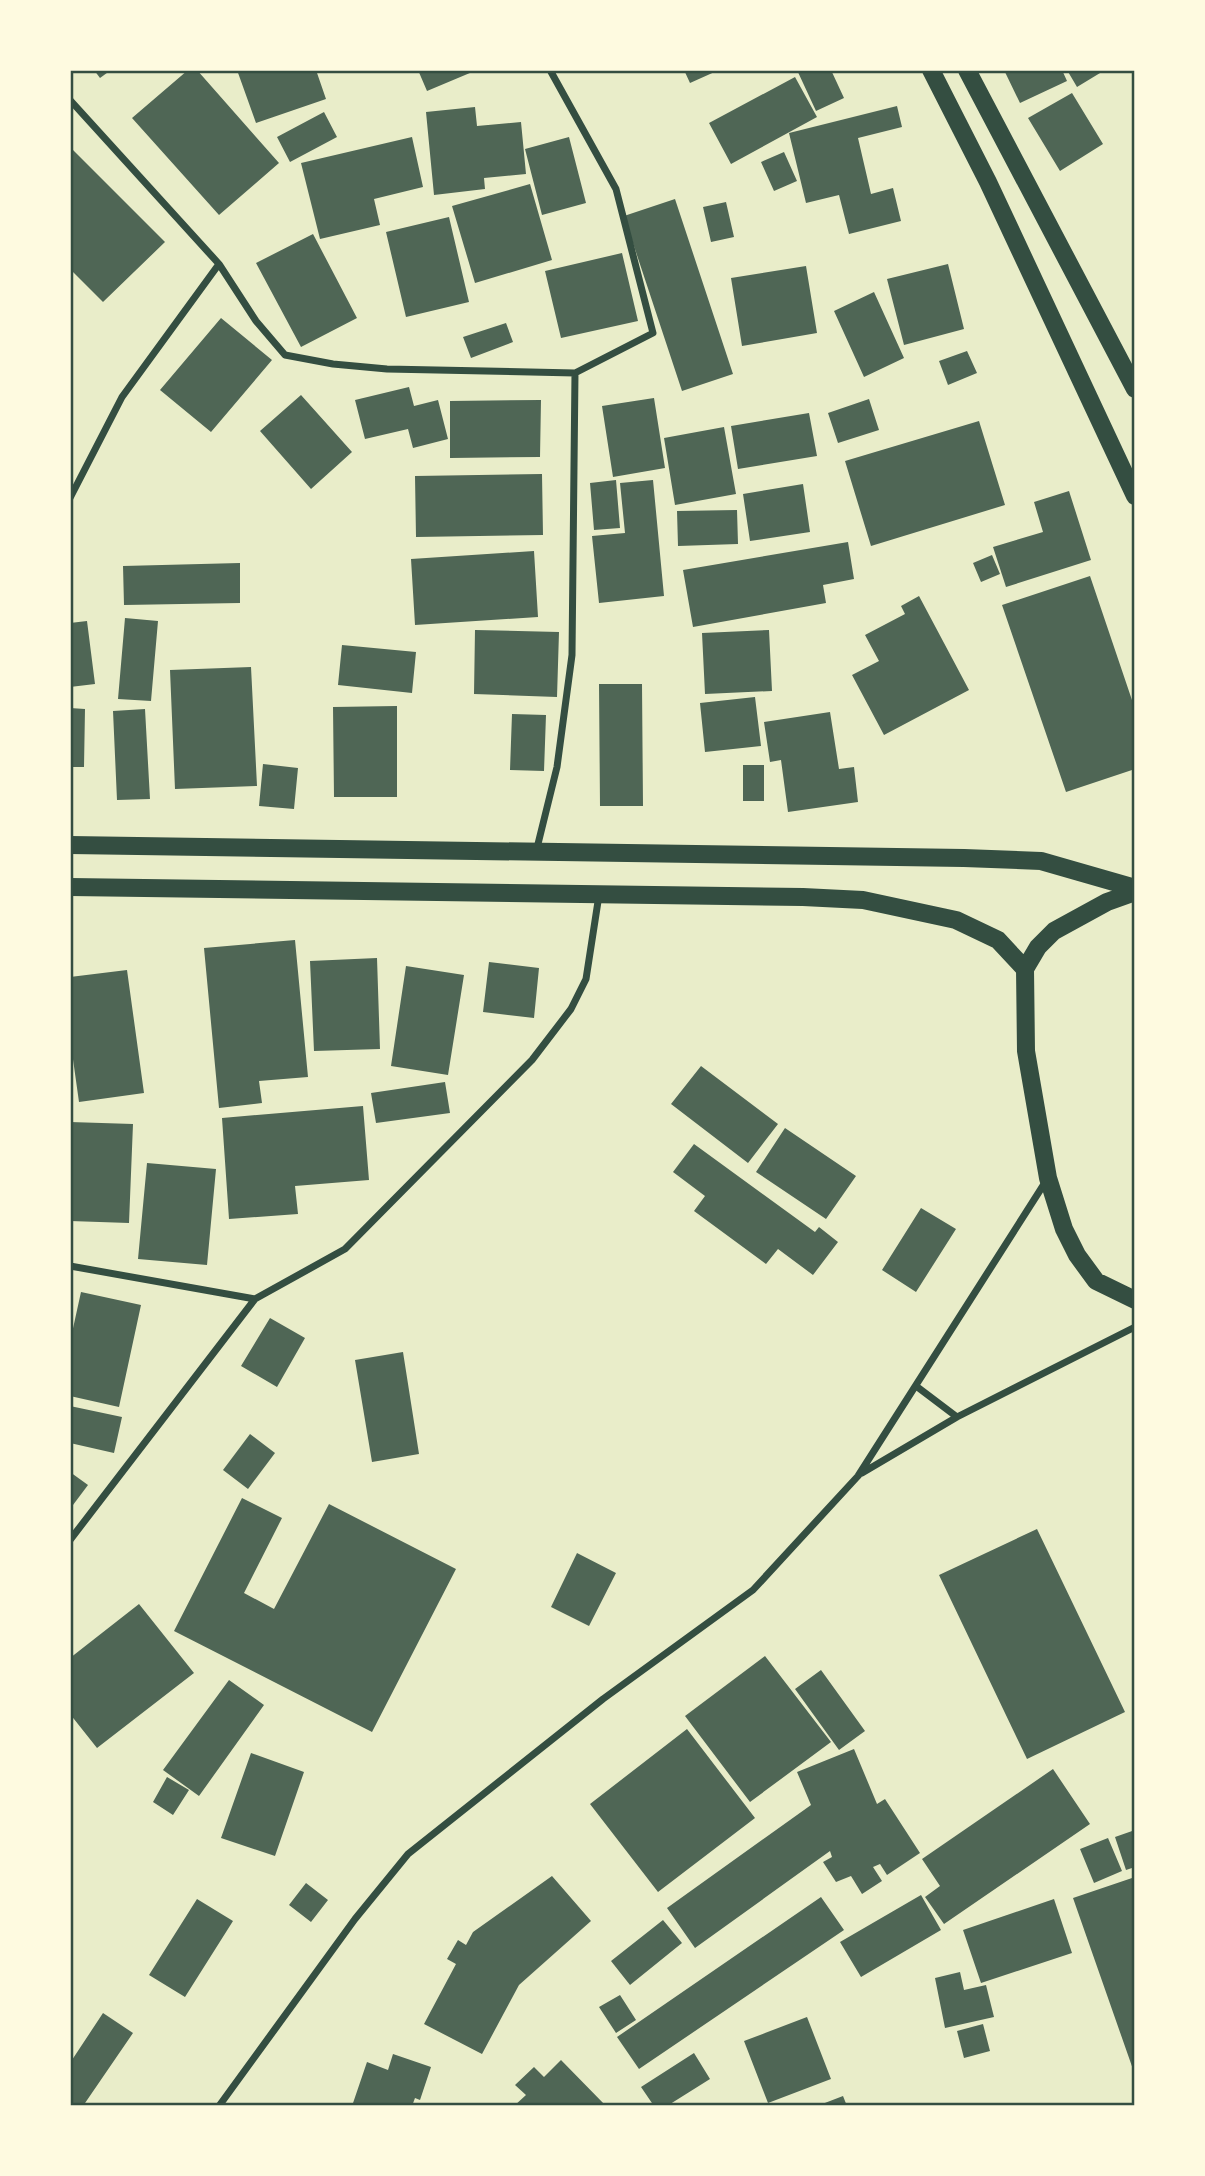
<svg xmlns="http://www.w3.org/2000/svg" width="1205" height="2176" viewBox="0 0 1205 2176" font-family="Poppins,sans-serif">
	<style>
		.building { fill: #4f6655 }
		.lines { fill: none; stroke-linecap: round; stroke-linejoin: round }
		.minor { stroke: #344e41; stroke-width: 7 }
		.primary { stroke: #344e41; stroke-width: 18 }
		.neatline { fill: none; stroke: #344e41; stroke-width: 2.5 }
	</style>
	<rect width="100%" height="100%" fill="#e9edc9"/>
	<path class="building" d="M94,70H111L100,78Z
		M188,70H197L279,163L219,215L132,118Z
		M237,70H316L326,99L256,123Z
		M418,70H477L427,91Z
		M684,70H719L690,83Z
		M797,70H831L844,98L816,111Z
		M1004,70H1062L1067,81L1020,103Z
		M1067,70H1105L1077,87Z
		M795,77L817,117L731,164L709,123Z
		M1072,93L1103,144L1060,171L1028,118Z
		M897,106L902,127L858,138L871,194L893,188L901,221L849,234L839,195L806,203L789,133Z
		M475,107L477,126L521,122L526,174L484,178L485,189L434,195L426,112Z
		M324,112L337,137L290,162L277,137Z
		M412,137L423,187L374,199L380,225L320,239L301,163Z
		M569,137L586,203L542,215L525,149Z
		M70,147L165,242L103,302L70,269Z
		M784,152L797,181L774,191L761,162Z
		M530,184L552,260L475,283L452,206Z
		M675,199L733,374L682,391L624,216Z
		M726,202L734,237L711,242L703,207Z
		M449,217L469,302L406,317L386,232Z
		M313,234L357,318L301,347L256,263Z
		M622,253L638,321L561,338L545,271Z
		M948,264L964,329L904,345L887,279Z
		M806,266L817,333L742,346L731,278Z
		M874,292L904,358L864,377L834,311Z
		M221,318L272,360L211,432L160,390Z
		M506,323L513,342L471,358L463,337Z
		M967,351L977,373L948,385L939,361Z
		M409,387L414,406L438,400L448,439L413,448L408,429L365,439L355,400Z
		M301,395L352,452L311,489L260,431Z
		M654,398L665,468L613,477L602,406Z
		M869,399L879,430L838,443L828,413Z
		M541,400L540,457L450,458V401Z
		M809,413L817,456L738,469L731,426Z
		M979,421L1005,505L871,546L845,461Z
		M724,427L736,494L675,505L664,438Z
		M542,474L543,535L416,537L415,476Z
		M616,480L620,528L594,530L590,483Z
		M653,480L664,596L599,603L592,536L625,533L620,483Z
		M803,484L810,532L750,541L743,494Z
		M1069,491L1091,560L1006,587L993,547L1043,532L1034,502Z
		M737,510L738,544L678,546L677,511Z
		M848,542L854,579L823,585L826,603L693,627L683,570Z
		M534,551L538,617L415,625L411,559Z
		M992,555L1000,574L981,582L973,563Z
		M240,563V603L124,605L123,566Z
		M1090,576L1135,709V769L1066,792L1002,605Z
		M919,596L969,690L884,735L852,675L879,661L865,635L905,614L901,606Z
		M125,618L158,621L151,701L118,699Z
		M87,621L95,684L70,687V623Z
		M475,630L559,632L557,697L474,694Z
		M769,630L772,691L705,694L702,633Z
		M342,645L416,652L412,693L338,685Z
		M251,667L257,786L175,789L170,670Z
		M599,684H642L643,806H600Z
		M755,697L761,746L705,752L700,703Z
		M397,706V797H334L333,707Z
		M70,708L85,709L84,767H70Z
		M145,709L150,799L117,800L113,711Z
		M830,712L839,769L854,767L858,802L788,812L781,760L770,762L764,722Z
		M512,714L546,715L544,771L510,770Z
		M263,764L298,768L294,809L259,806Z
		M743,765H764V801H743Z
		M295,940L308,1077L259,1081L262,1103L219,1108L204,948Z
		M377,958L380,1049L314,1051L310,961Z
		M489,962L539,968L534,1018L483,1012Z
		M406,966L464,975L448,1075L391,1066Z
		M127,970L144,1093L79,1102L70,1038V977Z
		M701,1066L778,1124L748,1163L671,1104Z
		M445,1082L450,1113L376,1123L371,1093Z
		M363,1106L369,1180L295,1186L298,1214L229,1219L222,1118Z
		M70,1122L133,1124L129,1223L70,1221Z
		M785,1128L856,1176L826,1219L756,1172Z
		M694,1144L815,1232L819,1227L838,1242L813,1275L778,1249L766,1264L694,1211L705,1196L673,1172Z
		M147,1163L216,1169L207,1265L138,1259Z
		M921,1208L956,1229L916,1292L882,1270Z
		M81,1292L141,1305L119,1407L70,1396V1342Z
		M270,1318L305,1338L277,1387L241,1366Z
		M403,1352L419,1454L372,1462L355,1360Z
		M70,1406L122,1417L114,1453L70,1443Z
		M250,1434L275,1453L248,1489L223,1470Z
		M70,1472L88,1485L70,1509Z
		M242,1498L282,1518L244,1593L274,1609L329,1504L456,1569L372,1732L174,1631Z
		M1037,1529L1125,1712L1027,1759L939,1575Z
		M577,1553L616,1573L589,1626L551,1607Z
		M139,1604L194,1673L97,1748L70,1714V1658Z
		M765,1656L831,1742L750,1802L685,1716Z
		M821,1670L865,1731L839,1750L795,1689Z
		M229,1680L264,1705L199,1796L163,1770Z
		M687,1729L755,1818L658,1892L590,1804Z
		M854,1749L877,1804L885,1799L920,1853L887,1875L880,1864L873,1867L882,1881L862,1894L851,1876L836,1882L823,1862L832,1857L830,1851L695,1948L667,1908L811,1805L797,1772Z
		M251,1753L304,1772L275,1856L221,1838Z
		M1053,1769L1090,1824L944,1924L925,1897L940,1886L922,1859Z
		M167,1777L189,1790L173,1815L153,1802Z
		M1135,1830V1867L1126,1870L1115,1837Z
		M1108,1838L1122,1871L1094,1883L1080,1849Z
		M552,1876L591,1921L519,1985L482,2054L424,2024L456,1964L447,1959L458,1940L466,1945L473,1932Z
		M1135,1877V2075L1073,1898Z
		M306,1883L328,1900L311,1922L289,1905Z
		M921,1895L941,1930L861,1977L840,1942Z
		M821,1897L844,1930L639,2069L617,2037Z
		M197,1899L233,1921L185,1997L149,1975Z
		M1054,1899L1072,1953L981,1983L963,1930Z
		M663,1920L682,1943L630,1985L611,1961Z
		M960,1972L964,1990L986,1985L994,2017L945,2028L935,1978Z
		M620,1995L636,2020L616,2033L599,2007Z
		M103,2013L133,2033L83,2106H70V2063Z
		M807,2017L831,2079L768,2103L744,2041Z
		M983,2024L990,2051L964,2058L957,2031Z
		M694,2053L710,2079L667,2106H654L641,2087Z
		M393,2054L431,2067L420,2100L415,2098L412,2106H352L367,2062L388,2070Z
		M561,2060L606,2106H514L526,2095L515,2085L534,2067L544,2077Z
		M843,2096L847,2106H817Z"/>
	<g class="lines">
		<path class="minor" d="M70,100L219,264L256,321L285,355L333,364L387,369L575,373L653,333L616,189L550,70
			M70,498L122,397L219,264
			M536,852L557,767L572,655L575,373
			M70,1266L255,1299
			M916,1386L957,1417
			M862,1473L957,1417L1135,1327
			M70,1540L255,1299L345,1249L532,1060L571,1009L586,979L599,895
			M219,2106L355,1919L408,1854L603,1699L753,1590L858,1476L1046,1181"/>
		<path class="primary" d="M931,70L988,182L1135,496
			M967,70L1135,389
			M70,845L964,858L1041,861L1135,888
			M70,887L803,897L863,900L956,920L998,940L1025,969
			M1135,892L1107,902L1054,931L1038,947L1025,969L1026,1051L1048,1178L1064,1229L1077,1255L1096,1281L1135,1300"/>
	</g>
	<rect width="1205" height="2176" fill="none" stroke="#fefae0" stroke-width="144"/>
	<rect x="72" y="72" width="1061" height="2032" class="neatline"/>
</svg>
